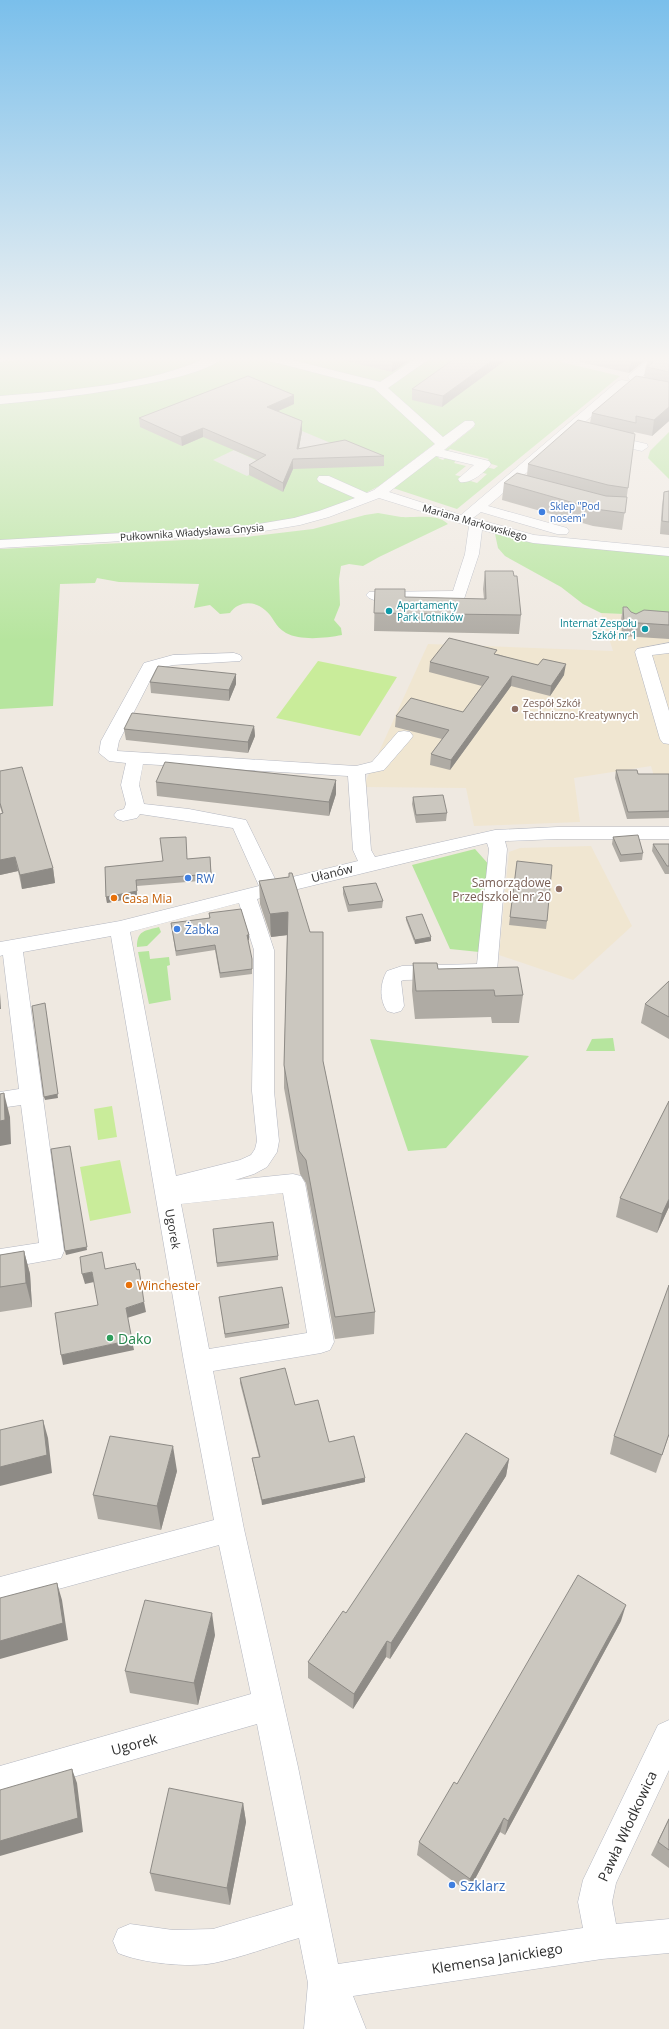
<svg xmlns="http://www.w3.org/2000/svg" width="669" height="2029" viewBox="0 0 669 2029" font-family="'Open Sans',sans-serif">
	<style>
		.education { fill: #f0e6d1 }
		.green { fill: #b6e59e }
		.pitch { fill: #c9ec9a }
		.plaza { fill: #dfdcd8 }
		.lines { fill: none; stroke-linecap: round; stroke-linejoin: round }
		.minor-casing { stroke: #b4b7c1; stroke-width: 1 }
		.minor { fill: #fff; fill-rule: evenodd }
		.wall { fill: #afaba4 }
		.shaded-wall { fill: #8e8b86 }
		.building { fill: #cbc7bf; stroke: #8e8b86 }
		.shop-dot { fill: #3f7fe0; stroke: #fff; stroke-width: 1.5 }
		.culture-dot { fill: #0f9aa8; stroke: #fff; stroke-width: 1.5 }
		.education-dot { fill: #8d6e63; stroke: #fff; stroke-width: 1.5 }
		.food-dot { fill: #e8710a; stroke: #fff; stroke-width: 1.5 }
		.leisure-dot { fill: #2e9e5b; stroke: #fff; stroke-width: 1.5 }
		.labels { text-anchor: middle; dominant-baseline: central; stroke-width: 3.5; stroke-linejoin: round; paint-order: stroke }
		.far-shop-label { font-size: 10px; fill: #366cbe; stroke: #fff; text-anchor: start }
		.far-street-label { font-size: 10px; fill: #2e2e2e; stroke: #fff }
		.far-culture-label { font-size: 10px; fill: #0d838f; stroke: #fff; text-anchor: start }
		.far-education-label { font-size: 10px; fill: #785e54; stroke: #fff; text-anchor: start }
		.street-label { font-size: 12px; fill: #2e2e2e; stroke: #fff }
		.shop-label { font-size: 12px; fill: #366cbe; stroke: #fff; text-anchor: start }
		.education-label { font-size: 12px; fill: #785e54; stroke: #fff; text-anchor: end }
		.food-label { font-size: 12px; fill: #c56008; stroke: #fff; text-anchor: start }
		.near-leisure-label { font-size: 14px; fill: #27864d; stroke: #fff; text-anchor: start }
		.near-street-label { font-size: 14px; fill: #2e2e2e; stroke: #fff }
		.near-shop-label { font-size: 14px; fill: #366cbe; stroke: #fff; text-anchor: start }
	</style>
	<rect width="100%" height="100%" fill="#efe9e1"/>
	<path class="education" d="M601,613L669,616V780H655L651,766L574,778L580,822L474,826L466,788L363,787L428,644L613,651Z
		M591,846L632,926L573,980L499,955L509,852L520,848Z"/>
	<path class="green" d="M16,357H567L561,362L620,376L457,509L393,488L436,455H442L438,458L443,460L447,457L457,459L454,463L466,466L455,475L463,477L461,478L477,483L487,474L480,472L486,467L494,469L498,466L485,462L489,459L450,449L446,452L444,451L475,426L462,423L379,486L354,499L307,516L245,528L0,544V361H13Z
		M669,432V479L648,458L650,451Z
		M378,513C386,514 393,516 401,517C416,518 437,513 448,524L379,557L363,566L349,564L341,566L339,579L340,605L334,620L341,628L342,635C326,638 301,641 286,633C274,626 274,617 265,610C254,600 238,601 230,613L220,614L210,605L194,608L199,584L119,582L97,578L95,583L60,584L53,706L0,709V549L246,537L313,529L365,515Z
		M495,534L527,541L669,555V616L601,613L583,604L561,587L505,556L498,548Z
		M475,849L491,867L489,953L450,949L412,865Z
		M159,927L161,932L147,946L137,947C137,930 145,931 159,927Z
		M149,951L150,959L169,957L170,965L167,966L171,1000L149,1004L138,952Z
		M613,1038L615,1051H586L592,1039Z
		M370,1039L529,1056L446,1148L408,1151Z"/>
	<path class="pitch" d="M318,661L397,677L360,736L276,718Z
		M112,1106L117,1137L98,1140L94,1109Z
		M120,1160L131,1213L90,1221L80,1167Z"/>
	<path class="plaza" d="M302,431L326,441L345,449L297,458Z
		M234,450L266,465L247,476L213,460Z"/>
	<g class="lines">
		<g class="minor-casing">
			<path id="minor" d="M0,357H13L11,359L0,362Z
				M208,357H223C204,383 37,401 0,404V396C63,391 151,385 208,357Z
				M260,357H280L380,382L418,357H432L388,388L443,437L465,421H473L475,424L473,427L444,450L489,461L491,464C485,472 471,484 460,482L458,479L474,465L436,456L389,492L461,515L618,381L622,380L669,390V398L624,388L488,506L567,528L569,531L567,534H557L481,512L473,518L534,535L669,548V556L533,543L482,530L479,554L464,599L374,600L369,598L366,595L369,592L453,591L465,554L469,526L379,498L329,517L300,525L246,534L0,548V540L246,526L294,518L319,511L355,498L319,482L317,479L319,476H329L367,493L374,490L435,444L374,388L262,359Z
				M652,357H665L638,380H630L628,377L630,374Z
				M607,435L647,444L648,447L642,451L602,442L601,439L602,436Z
				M669,643V653L652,655L669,711V744L663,743L660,739L635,652L637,649Z
				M234,653L240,655L242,658L240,661L173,665L156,669L119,741L117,751L356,766L372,762L398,732L404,731L410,732L413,736L410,740L384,770L365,774L371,850L375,857L495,830L558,827H669V839H558L505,841L507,849L497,971L494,976L487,978L404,980L401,981L404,1006L401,1011L394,1013L387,1011C379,999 380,983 387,971L402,966L477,964L489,849L487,843L257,899L274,950V1091L279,1141L277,1152L267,1167L254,1174L235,1180L293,1174L301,1176L305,1183L334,1342L330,1350L321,1353L213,1371L244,1529L298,1767L338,1964L583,1928L578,1902L583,1880L658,1725L669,1720V1770L616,1883L612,1902L616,1924L669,1919V1953L602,1959L353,1996L366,2029H304L308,1983L299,1938C271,1946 243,1957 214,1963C189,1968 141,1963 118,1953L113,1941L118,1929L130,1924L173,1930L213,1929L293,1905L257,1724L0,1798V1766L251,1694L219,1545L0,1605V1577L214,1520L184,1362L111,936L23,952L64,1251L61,1258L0,1269V1249L39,1243L21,1105L0,1108V1092L19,1089L3,955L0,956V942L120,921L259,886L233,828L140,814L137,818L123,821L117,819L114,815L117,811L124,809L126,804L121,785L126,763L109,761L99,753L101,741L144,663L173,655ZM143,764L348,776L353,850L358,861L276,881L246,820L189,809L144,804L139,785ZM239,903L254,950L252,1091L257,1141L255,1149L251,1155L240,1160L176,1176L130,932ZM283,1193L307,1333L209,1349L181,1204Z"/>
		</g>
		<use href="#minor" class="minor"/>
	</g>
	<path class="wall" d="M330,357H415L392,372Z
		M457,357L442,407L412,400V389Z
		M580,357H649L629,373L580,362Z
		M669,357V421L652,436L634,432L628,488L622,530L593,526L502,500L504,483L527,476L528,464L590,423L592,413L645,378V377L644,376L647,361Z
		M294,404L278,411L302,421V431L299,448L384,456V466L293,469L283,492L249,475V465L257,460L203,437L182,446L140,427L139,418Z
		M669,491V535L660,534L662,505L664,492Z
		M485,571L521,615L519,634L374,631L375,589L405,597L484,599L483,589Z
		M623,607L631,612L636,614L669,612V639L622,636L621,620Z
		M497,654L564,675L550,696L511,686L450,770L430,765L431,754L442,739L395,727L396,716L463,712L482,686L429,672L430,662Z
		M236,674V684L229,701L151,693L150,682Z
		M254,726L255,736L248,753L126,740L124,729Z
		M616,770L638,774H669V818L627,819L615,778Z
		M0,771L53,868L55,883L22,889L18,871L0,875V814L2,813L0,807Z
		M336,780V794L329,816L157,796L156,782Z
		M413,797L447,813L446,821L416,823L412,804Z
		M613,837L643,853L642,860L620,862L612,844Z
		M653,844H669V874H665L652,851Z
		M210,857L212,880L137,886V897L107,903L106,897L105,867Z
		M517,861L547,921L546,929L509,925Z
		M289,877L323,1061L375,1312L374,1334L335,1339L306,1183L300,1174L284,1088V1065L287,935L271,937L260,904L259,881Z
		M343,887L383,901L382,908L348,912L343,894Z
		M209,913L249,935V940H248L252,964V974L220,978L215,950L176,956L171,923L209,918Z
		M406,917L431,941L415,944L406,920Z
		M413,963L438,969L523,995L519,1023H492L491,1017L415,1019L412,991Z
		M669,981V1039L641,1023L645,1004Z
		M669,1101V1207L657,1233L616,1217L620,1198Z
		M213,1229L278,1256V1260L217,1267Z
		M24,1251L30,1274L32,1307L0,1312V1255Z
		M220,1301L289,1324V1328L225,1338Z
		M240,1378L295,1405L365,1482L262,1505L253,1463L252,1458L259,1457L240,1383Z
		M669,1435L656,1473L610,1454L614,1436Z
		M509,1459L506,1476L390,1659L386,1657L353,1709L308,1678V1662L346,1613Z
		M177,1471L161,1530L98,1519L93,1495Z
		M621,1621L505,1835L500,1832L468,1892L417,1855L419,1842L457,1784Z
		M215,1635L198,1705L130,1693L125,1671Z
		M243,1803L246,1822L230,1905L155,1891L150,1873Z
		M669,1818V1868L651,1855Z"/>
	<path class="shaded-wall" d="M398,357H415L392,372V361Z
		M497,357H510L442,407L443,396Z
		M631,357H649L629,373Z
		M294,395V404L267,416V407Z
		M669,407V421L652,436L654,420Z
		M302,421V431L297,458V449Z
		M203,428V437L182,446L181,437Z
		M293,459V469L283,492V483Z
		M566,664L564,675L550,696L551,686Z
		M236,674V684L229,701V690Z
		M512,676L511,686L450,770L451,760Z
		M254,726L255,736L248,753V742Z
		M336,780V794L329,816V802Z
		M15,857L18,871L0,875V860Z
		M53,868L55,883L22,889L20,875Z
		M136,880L137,897L107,903L106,897Z
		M288,912V935L271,937L270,914Z
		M247,935H249V940L247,941Z
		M431,937V941L415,944V940Z
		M0,993L1,1009H0Z
		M45,1003L58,1098L45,1100L44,1097Z
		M4,1093L10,1117L11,1144L0,1146V1121Z
		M70,1146L87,1250L66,1255L65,1251Z
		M669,1199V1207L657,1233L662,1214Z
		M24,1251L30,1274L32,1307L26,1283Z
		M92,1272L94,1282L85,1284L82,1274Z
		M144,1302L146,1312L127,1318L126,1308Z
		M132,1340L134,1350L63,1365L61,1355Z
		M43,1420L48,1438L52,1473L0,1486V1467Z
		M173,1446L177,1471L161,1530L157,1506Z
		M509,1459L506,1476L390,1659L391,1643Z
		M365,1478V1482L262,1505V1500Z
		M57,1583L62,1600L68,1640L0,1659V1641Z
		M626,1605L621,1621L505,1835L508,1821Z
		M212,1613L215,1635L198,1705L194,1683Z
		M387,1641L386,1657L353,1709L354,1694Z
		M72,1769L77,1783L83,1832L0,1856V1841Z
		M243,1803L246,1822L230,1905L227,1888Z
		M504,1818L500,1832L468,1892L470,1879Z"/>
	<path class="building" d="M377,357H398L392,361Z
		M457,357H497L443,396L412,389Z
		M651,357H669V372L647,367L653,362L647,361Z
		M248,376L294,395L267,407L302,421L297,449L345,440L384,456L293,459L283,483L249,465L266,455L203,428L181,437L139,418Z
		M636,376L669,382V407L654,420L636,416V423L592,413Z
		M578,420L635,434L628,488L608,485L528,464Z
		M517,473L606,496L627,497L625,513L595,509L504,483Z
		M669,491V522L662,521L664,492Z
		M485,571H513L514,576H517L521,615L374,613L375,589H405V597L486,599Z
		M623,607H627L631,612L636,614L644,610L669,612V625L624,622Z
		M449,638L497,650L494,654L538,665L543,659L566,664L551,686L512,676L451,760L431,754L449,730L396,716L411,698L463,712L489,677L430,662Z
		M158,666L236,674L229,690L150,682Z
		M132,713L254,726L248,742L124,729Z
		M165,762L336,780L329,802L156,782Z
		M22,767L53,868L20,875L15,857L0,860V814L3,813L0,803V771Z
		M616,770H637L638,774H669V811L628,812Z
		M443,795L447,813L416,815L413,797Z
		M638,835L643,853L621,855L613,837Z
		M186,837L187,859L210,857L211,874L136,880L137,891L106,897L105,867L163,861L160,838Z
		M653,844H669V866H667Z
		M517,861L552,865L547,921L510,917Z
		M289,873H292L310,932H323V1061L375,1312L335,1317L306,1160L299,1151L284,1065L288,912L270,914L259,881L289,877Z
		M376,883L383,901L349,905L343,887Z
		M241,909L249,935H247L252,959V969L220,973L215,945L176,951L171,923L210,918L209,913Z
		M422,914L431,937L415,940L406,917Z
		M413,963H437L438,969L518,967L523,995L495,996L494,990L416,991Z
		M669,981V1017L645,1004Z
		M45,1003L58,1094L44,1097L32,1006Z
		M4,1093L5,1120L0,1121V1094Z
		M669,1101V1199L662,1214L620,1198Z
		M70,1146L87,1247L65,1251L51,1149Z
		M273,1222L278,1256L217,1263L213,1229Z
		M24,1251L26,1283L0,1287V1255Z
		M102,1252L105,1269L135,1263L137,1270L139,1269L144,1302L126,1308L132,1340L61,1355L55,1313L98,1305L92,1272L82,1274L80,1257Z
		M669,1285V1434L662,1455L614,1436Z
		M282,1287L289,1324L225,1334L219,1297Z
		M285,1368L295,1405L318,1400L329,1442L354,1436L365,1478L262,1500L252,1458L260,1457L240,1378Z
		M43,1420L47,1455L0,1467V1430Z
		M466,1433L509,1459L391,1643L387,1641L354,1694L308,1662L343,1611L346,1613Z
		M110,1436L173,1446L157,1506L93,1495Z
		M578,1575L626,1605L508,1821L504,1818L470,1879L419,1842L454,1782L457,1784Z
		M57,1583L63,1623L0,1641V1598Z
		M145,1600L212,1613L194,1683L125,1671Z
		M72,1769L78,1818L0,1841V1790Z
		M169,1788L243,1803L227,1888L150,1873Z
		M669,1819V1850L658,1842Z"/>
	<linearGradient id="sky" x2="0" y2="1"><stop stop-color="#7abfeb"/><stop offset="0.56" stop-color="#f8f5f2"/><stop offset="1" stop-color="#f8f5f2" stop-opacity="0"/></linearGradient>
	<rect width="669" height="641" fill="url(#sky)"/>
	<g class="shop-dot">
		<circle cx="542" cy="512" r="4"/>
		<circle cx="188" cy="878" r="4"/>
		<circle cx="177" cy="929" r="4"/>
		<circle cx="452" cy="1885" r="4"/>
	</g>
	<g class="culture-dot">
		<circle cx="389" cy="611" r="4"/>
		<circle cx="645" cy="629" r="4"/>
	</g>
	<g class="education-dot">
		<circle cx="515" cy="709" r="4"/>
		<circle cx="559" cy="889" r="4"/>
	</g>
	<g class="food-dot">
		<circle cx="114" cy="898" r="4"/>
		<circle cx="129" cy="1285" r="4"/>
	</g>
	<circle class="leisure-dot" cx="110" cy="1338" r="4"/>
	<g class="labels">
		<g class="far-shop-label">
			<text x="550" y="506">Sklep "Pod<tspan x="550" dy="12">nosem"</tspan></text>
		</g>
		<g class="far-street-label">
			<text transform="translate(475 522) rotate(16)">Mariana Markowskiego</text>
			<text transform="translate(192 532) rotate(-4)">Pułkownika Władysława Gnysia</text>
		</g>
		<g class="far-culture-label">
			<text x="397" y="605">Apartamenty<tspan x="397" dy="12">Park Lotników</tspan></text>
			<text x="637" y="623" text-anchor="end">Internat Zespołu<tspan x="637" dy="12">Szkół nr 1</tspan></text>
		</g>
		<g class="far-education-label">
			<text x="523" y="703">Zespół Szkół<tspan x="523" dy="12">Techniczno-Kreatywnych</tspan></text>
		</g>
		<g class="street-label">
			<text transform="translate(332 873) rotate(-14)">Ułanów</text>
			<text transform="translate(173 1229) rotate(80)">Ugorek</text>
		</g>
		<g class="shop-label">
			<text x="196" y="878">RW</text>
			<text x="185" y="929">Żabka</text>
		</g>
		<g class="education-label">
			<text x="551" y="882">Samorządowe<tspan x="551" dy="14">Przedszkole nr 20</tspan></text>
		</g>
		<g class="food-label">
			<text x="122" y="898">Casa Mia</text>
			<text x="137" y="1285">Winchester</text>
		</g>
		<g class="near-leisure-label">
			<text x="118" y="1338">Dako</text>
		</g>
		<g class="near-street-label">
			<text transform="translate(134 1744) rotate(-15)">Ugorek</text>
			<text transform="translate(627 1826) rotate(-65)">Pawła Włodkowica</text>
			<text transform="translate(497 1958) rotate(-9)">Klemensa Janickiego</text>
		</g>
		<g class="near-shop-label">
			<text x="460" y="1885">Szklarz</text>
		</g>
	</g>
</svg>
